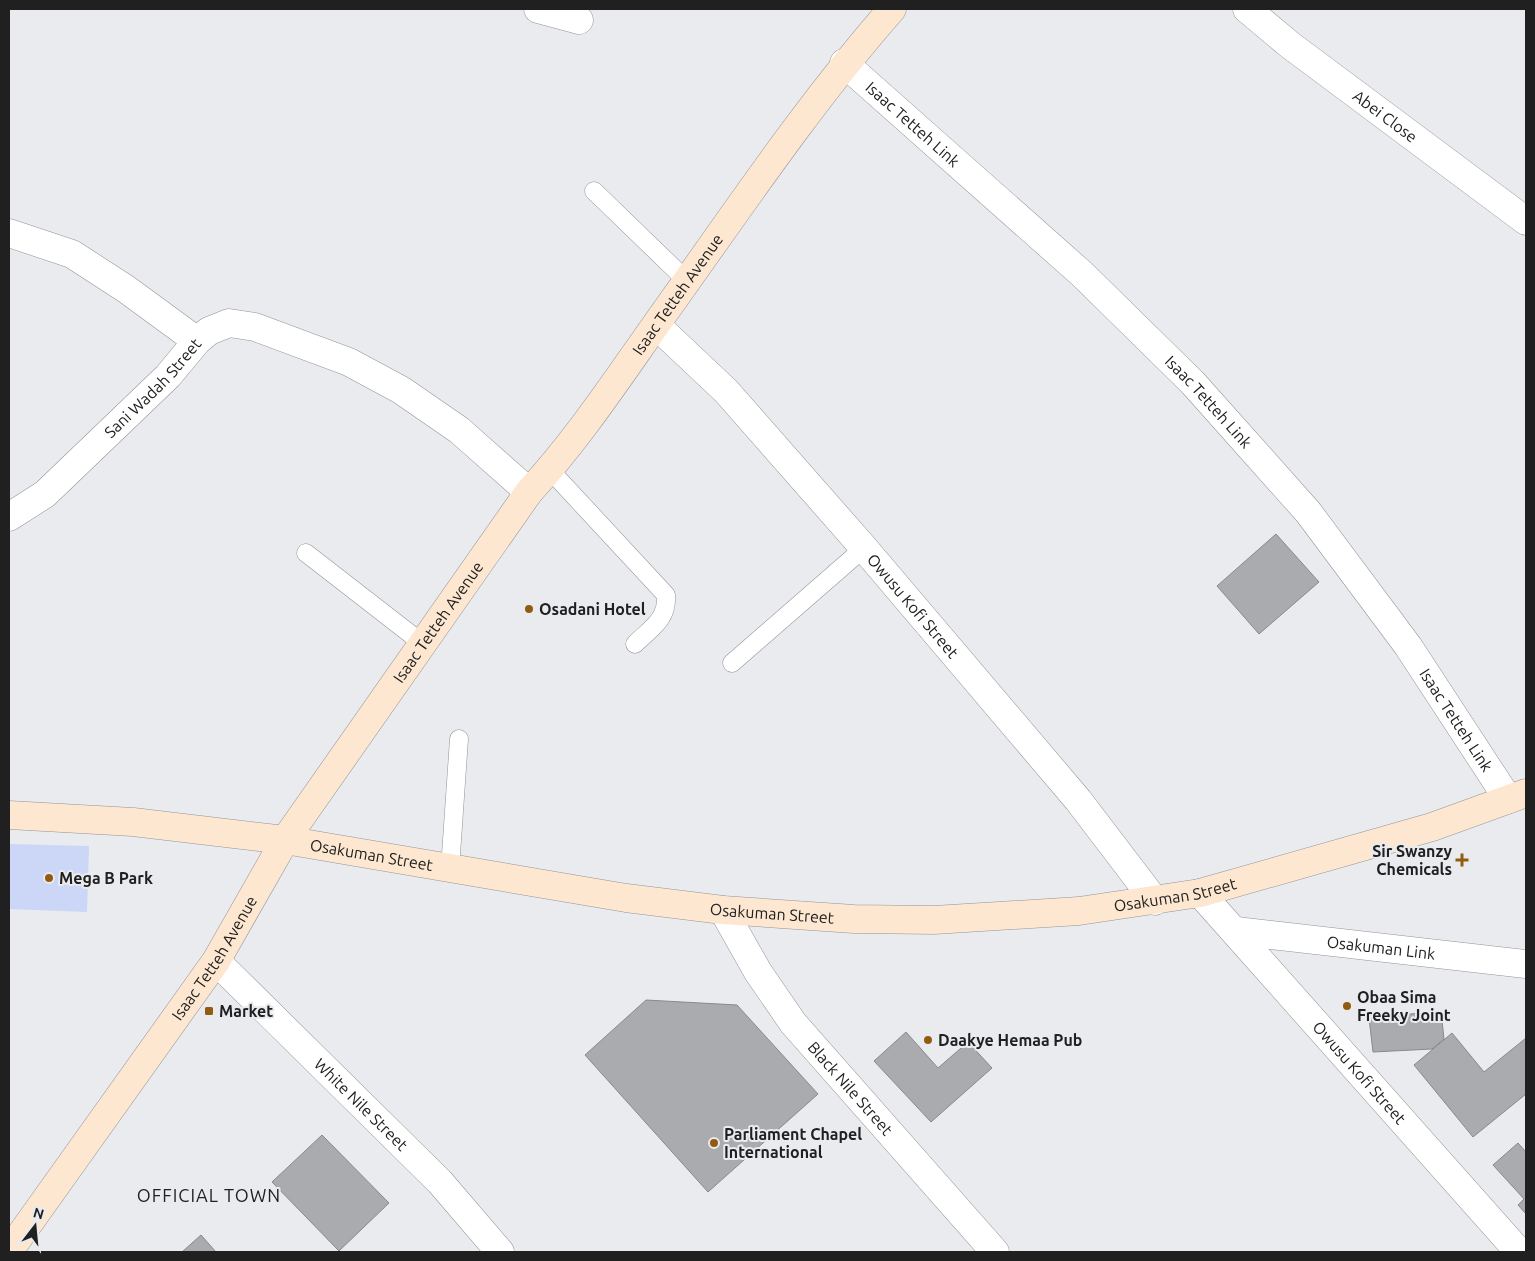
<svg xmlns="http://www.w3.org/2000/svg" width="1535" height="1261" viewBox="0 0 1535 1261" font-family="Ubuntu,sans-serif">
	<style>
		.green { fill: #ccd6f6 }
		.building { fill: #aaabaf; stroke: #88898c }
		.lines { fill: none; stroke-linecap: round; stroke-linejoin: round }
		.lane-casing { stroke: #939497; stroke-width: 19 }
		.street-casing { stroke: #939497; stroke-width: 29 }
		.secondary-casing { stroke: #939497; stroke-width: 29 }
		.lane { stroke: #fff; stroke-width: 18 }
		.street { stroke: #fff; stroke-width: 28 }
		.secondary { stroke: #fde7d0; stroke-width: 28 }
		.poi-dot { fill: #925b12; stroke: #eaebef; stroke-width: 2 }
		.labels { text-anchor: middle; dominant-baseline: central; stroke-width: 4; stroke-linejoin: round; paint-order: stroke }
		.street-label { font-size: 16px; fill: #202021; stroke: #eaebef }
		.poi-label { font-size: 16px; font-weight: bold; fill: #202021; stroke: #eaebef; text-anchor: start }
		.neighbourhood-label { font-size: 18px; letter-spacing: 1px; fill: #202021; stroke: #eaebef }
	</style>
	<rect width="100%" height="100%" fill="#eaebef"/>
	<path class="green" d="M9,844L89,846L87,912L9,909Z"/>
	<path class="building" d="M1276,534L1319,582L1259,634L1217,586Z
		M646,1000L737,1005L818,1094L708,1192L585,1055Z
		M1441,1011L1444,1039L1432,1049L1373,1052L1369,1018Z
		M906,1032L938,1068L968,1042L992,1068L931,1122L874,1061Z
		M1452,1033L1484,1072L1526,1038V1094L1473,1137L1414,1065Z
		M322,1135L389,1203L339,1251L272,1182Z
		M1518,1143L1526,1152V1214L1518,1205L1524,1199L1493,1165Z
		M201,1235L216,1252H182Z"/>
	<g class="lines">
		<g class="lane-casing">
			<path id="lane" d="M594,191L687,281
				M550,470L666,595C668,619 651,628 635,644
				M306,553L422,643
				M732,663L864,548
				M450,869L459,739"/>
		</g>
		<g class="street-casing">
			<g id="street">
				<path d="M538,9L579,20"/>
				<path id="s1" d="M1247,9L1290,45L1526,221"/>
				<path id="s2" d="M844,63L1082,274L1193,383L1308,512L1408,646L1508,799"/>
				<path d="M9,233L72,254L126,289L197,341"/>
				<path id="s3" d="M656,325L726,391L864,548L1078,800L1155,901"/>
				<path id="s4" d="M9,517L45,494L168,376L197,341L209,331L229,323L255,327L349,362L401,390L459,430L529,492"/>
				<path id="s5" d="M1200,893L1519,1252"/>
				<path id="s6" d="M723,910L758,972L793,1023L995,1252"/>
				<path id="s7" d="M1236,931L1526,964"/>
				<path id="s8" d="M216,961L440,1182L500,1252"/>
			</g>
		</g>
		<g class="secondary-casing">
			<g id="secondary">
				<path id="s9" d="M9,815L133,822L285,840L626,898L723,910L854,919L934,920L1079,911L1200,893L1432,827L1526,793"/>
				<path id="s10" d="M9,1251L216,961L285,840L529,492C577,440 616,381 657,323C733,217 806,107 892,9"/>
			</g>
		</g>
		<use href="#lane" class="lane"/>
		<use href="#street" class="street"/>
		<use href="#secondary" class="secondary"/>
	</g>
	<g class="poi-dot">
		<circle cx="529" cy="609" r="5"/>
		<path d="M1459.5 852.5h5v5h5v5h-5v5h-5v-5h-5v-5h5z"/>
		<circle cx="49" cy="878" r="5"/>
		<circle cx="1347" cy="1006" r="5"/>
		<rect x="204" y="1006" width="10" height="10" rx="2.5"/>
		<circle cx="928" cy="1040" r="5"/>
		<circle cx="714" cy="1143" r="5"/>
	</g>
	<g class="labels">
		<g class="street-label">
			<text stroke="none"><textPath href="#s1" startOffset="175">Abei Close</textPath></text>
			<text stroke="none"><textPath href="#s2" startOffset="92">Isaac Tetteh Link</textPath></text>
			<text stroke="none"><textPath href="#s10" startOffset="1168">Isaac Tetteh Avenue</textPath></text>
			<text stroke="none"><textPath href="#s4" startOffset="194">Sani Wadah Street</textPath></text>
			<text stroke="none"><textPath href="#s2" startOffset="498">Isaac Tetteh Link</textPath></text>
			<text stroke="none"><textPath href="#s3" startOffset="381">Owusu Kofi Street</textPath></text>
			<text stroke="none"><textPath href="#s10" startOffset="762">Isaac Tetteh Avenue</textPath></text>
			<text stroke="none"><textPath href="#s2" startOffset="902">Isaac Tetteh Link</textPath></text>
			<text stroke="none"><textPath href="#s9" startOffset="365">Osakuman Street</textPath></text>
			<text stroke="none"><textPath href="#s9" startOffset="1175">Osakuman Street</textPath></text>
			<text stroke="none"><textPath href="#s9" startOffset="770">Osakuman Street</textPath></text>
			<text stroke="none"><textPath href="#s7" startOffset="146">Osakuman Link</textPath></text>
			<text stroke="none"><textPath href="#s10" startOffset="358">Isaac Tetteh Avenue</textPath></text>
			<text stroke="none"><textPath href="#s5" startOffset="240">Owusu Kofi Street</textPath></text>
			<text stroke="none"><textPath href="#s6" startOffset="220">Black Nile Street</textPath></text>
			<text stroke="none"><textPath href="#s8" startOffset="204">White Nile Street</textPath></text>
		</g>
		<g class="poi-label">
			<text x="539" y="609">Osadani Hotel</text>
			<text x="1452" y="851" text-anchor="end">Sir Swanzy<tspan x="1452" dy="18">Chemicals</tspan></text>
			<text x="59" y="878">Mega B Park</text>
			<text x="1357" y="997">Obaa Sima<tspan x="1357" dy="18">Freeky Joint</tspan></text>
			<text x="219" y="1011">Market</text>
			<text x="938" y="1040">Daakye Hemaa Pub</text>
			<text x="724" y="1134">Parliament Chapel<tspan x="724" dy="18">International</tspan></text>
		</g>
		<g class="neighbourhood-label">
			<text x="209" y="1195">OFFICIAL TOWN</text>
		</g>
	</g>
	<rect width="1535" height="1261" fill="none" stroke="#202021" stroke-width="20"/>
	<g transform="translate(35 1226) rotate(16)" stroke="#eaebef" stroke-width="4" paint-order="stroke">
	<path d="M0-4L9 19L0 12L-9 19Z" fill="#202021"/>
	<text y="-8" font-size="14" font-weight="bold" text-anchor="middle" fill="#202021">N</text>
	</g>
</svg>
